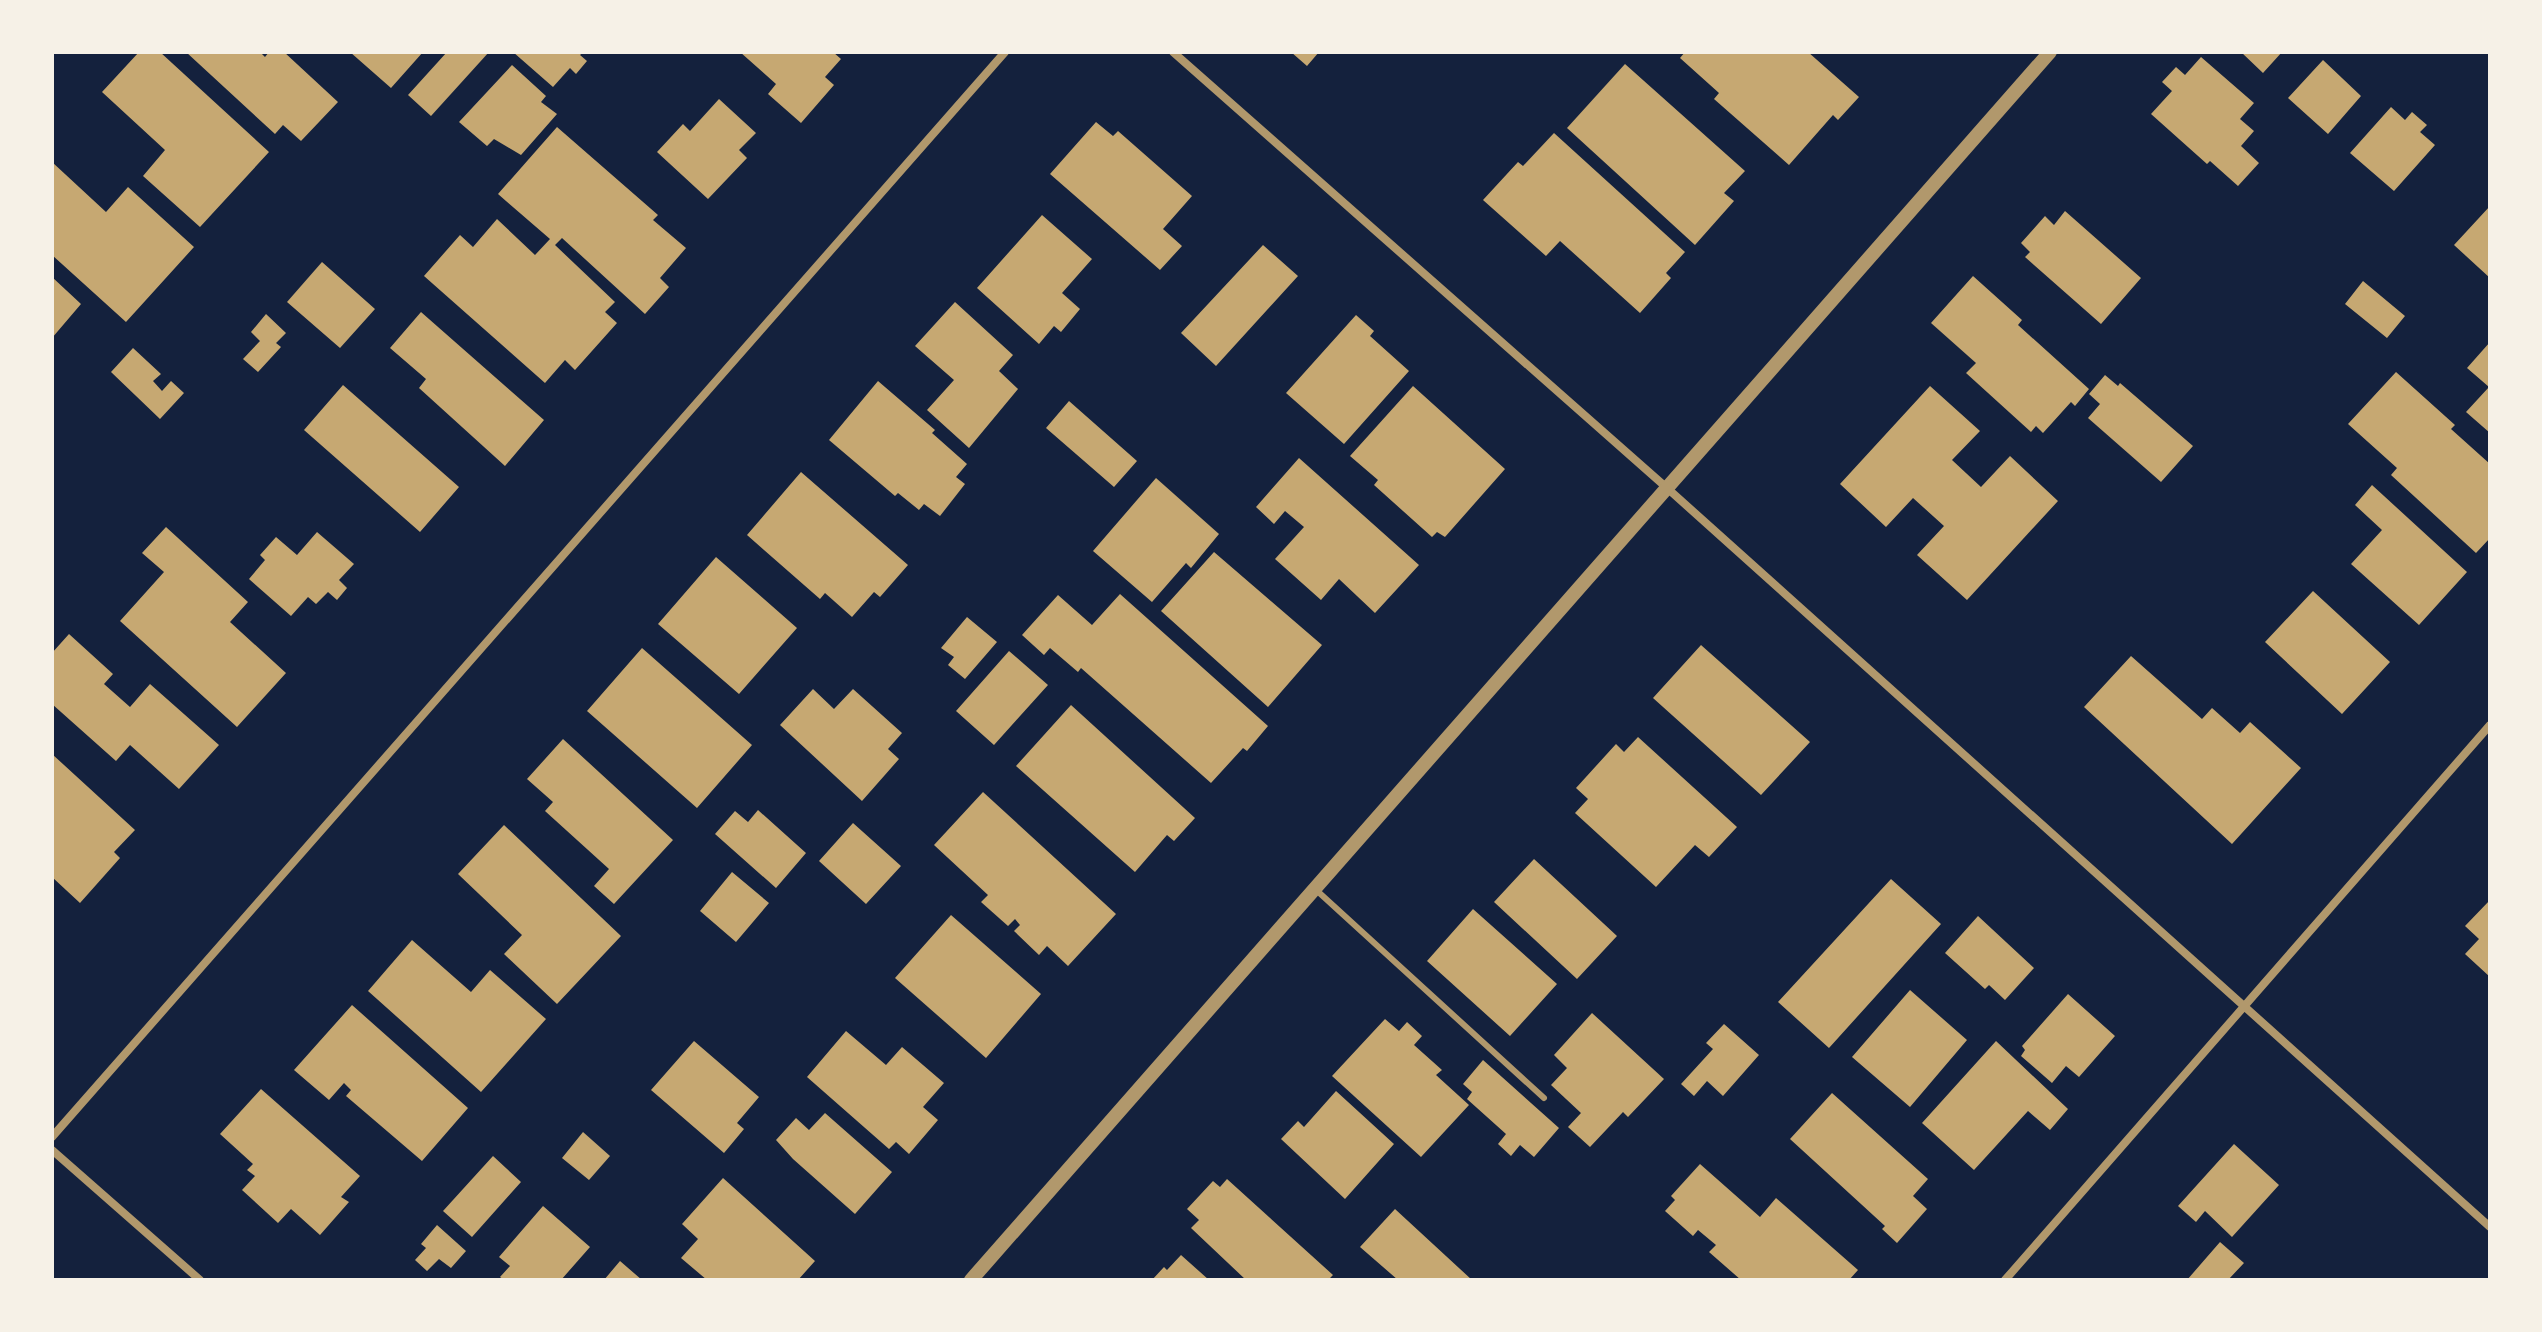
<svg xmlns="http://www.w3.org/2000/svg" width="2542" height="1332" viewBox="0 0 2542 1332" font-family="'Crimson Pro',serif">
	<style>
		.building { fill: #c6a872 }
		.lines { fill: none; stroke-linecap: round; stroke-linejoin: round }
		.service { stroke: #b1986c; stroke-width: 6 }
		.minor { stroke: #b1986c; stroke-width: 8 }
		.tertiary { stroke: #b1986c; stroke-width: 14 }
	</style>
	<rect width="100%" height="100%" fill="#14213d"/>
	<path class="building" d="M139,52H160L269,152L200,227L143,176L165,150L102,92Z
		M186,52H260L265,57L269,52H284L338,102L301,141L283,125L275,134Z
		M350,52H423L391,88Z
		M447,52H489L431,116L408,95Z
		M513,52H583L580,55L587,61L576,74L570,68L553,87Z
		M740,52H833L841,59L825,77L834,85L801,123L768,94L776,84Z
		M1291,52H1319L1307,66Z
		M1685,52H1808L1859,97L1838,120L1833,115L1789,165L1714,99L1719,93L1680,58Z
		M2241,52H2282L2263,73Z
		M2201,57L2254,103L2240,119L2254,131L2241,146L2259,163L2238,186L2210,161L2207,164L2151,114L2172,91L2162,82L2176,67L2185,75Z
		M2323,60L2361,96L2328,134L2288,98Z
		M1625,64L1745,171L1724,193L1734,201L1695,245L1567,128Z
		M512,65L546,96L541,102L557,114L521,155L494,139L487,146L459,122Z
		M719,99L756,133L739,150L747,158L708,199L657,152L683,124L690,131Z
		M2391,107L2405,120L2412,112L2420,119L2427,125L2420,132L2435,145L2394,191L2350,153Z
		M1096,122L1113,136L1118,131L1192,196L1163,229L1182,246L1160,270L1050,174Z
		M557,127L658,215L653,220L686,248L660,278L669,287L645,314L562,238L555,245L615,302L605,312L617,323L575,370L565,360L545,383L424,276L460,235L473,247L497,219L535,255L550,239L498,194Z
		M1554,133L1685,252L1666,273L1671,278L1640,313L1560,241L1546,256L1483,200L1518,162L1523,166Z
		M52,162L106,212L128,187L194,247L126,322L52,255Z
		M2490,206V278L2454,245Z
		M2065,211L2141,278L2101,324L2025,257L2030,252L2021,243L2045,216L2054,225Z
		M1042,215L1092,259L1062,293L1080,309L1061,332L1054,326L1039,344L977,288Z
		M1263,245L1298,276L1216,366L1181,333Z
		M322,262L375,309L340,348L287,302Z
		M1973,276L2022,320L2018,325L2089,389L2075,406L2071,402L2043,433L2036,426L2031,432L1966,373L1976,363L1931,323Z
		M52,277L81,304L52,338Z
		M2363,281L2405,316L2387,338L2345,304Z
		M955,302L1013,355L999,371L1018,389L969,448L927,410L954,380L915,346Z
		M421,312L544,420L505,466L419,388L426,379L390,348Z
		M266,314L286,333L276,343L281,347L258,372L243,359L260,341L251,332Z
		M1356,315L1374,331L1370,336L1409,371L1344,444L1286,393Z
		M2490,342V433L2466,412L2489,387L2467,368Z
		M133,348L161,374L153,381L162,391L171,381L184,393L160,419L111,372Z
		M2396,372L2455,425L2451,429L2490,464V538L2476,553L2391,475L2397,468L2348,424Z
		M2105,375L2118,386L2120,383L2193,446L2161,482L2088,418L2100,404L2089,394Z
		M878,381L935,430L932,433L967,464L956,477L965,484L940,516L924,504L919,510L898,493L895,496L829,440Z
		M343,385L459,487L420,532L304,430Z
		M1413,386L1505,469L1445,537L1437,532L1432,537L1374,485L1378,480L1350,456Z
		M1930,386L1980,431L1952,460L1981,487L2010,456L2058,501L1967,600L1917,555L1944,526L1913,498L1886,527L1840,484Z
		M1069,401L1137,461L1114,487L1046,428Z
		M1299,458L1419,565L1375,613L1339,579L1321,600L1275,559L1304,527L1285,511L1274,524L1256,507Z
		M801,472L908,565L880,597L874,592L852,617L825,593L820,599L747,535Z
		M1156,478L1219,534L1191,568L1186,563L1152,602L1093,551Z
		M2372,485L2467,572L2419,625L2351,564L2382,530L2355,505Z
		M166,527L248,602L230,622L286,673L237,727L120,621L164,572L142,553Z
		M317,532L354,564L339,580L347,588L337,600L328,592L316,604L308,597L291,616L249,579L265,560L260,555L276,537L297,555Z
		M1214,552L1322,645L1268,707L1161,611Z
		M716,557L797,628L739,694L658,624Z
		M2313,591L2390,662L2342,714L2265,642Z
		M1120,594L1268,726L1247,751L1243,748L1211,783L1081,668L1078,672L1050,648L1044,655L1022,635L1058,595L1092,625Z
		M967,617L997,642L965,679L948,665L954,657L941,648Z
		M69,634L113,674L104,684L130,707L150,684L219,745L179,789L130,745L116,761L52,704V653Z
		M1701,645L1810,742L1761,795L1653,698Z
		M642,648L752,745L697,808L587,711Z
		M1009,651L1048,685L994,745L956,711Z
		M2131,656L2202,719L2212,708L2240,733L2250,722L2301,768L2232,844L2084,707Z
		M813,689L834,709L853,689L902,733L888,749L899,759L862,801L780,725Z
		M1071,705L1195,818L1174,841L1167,835L1135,872L1016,766Z
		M1638,737L1737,827L1709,857L1695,845L1656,887L1575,813L1588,799L1576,788L1616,744L1624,752Z
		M563,739L673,840L614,904L594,886L609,869L545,811L553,802L527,779Z
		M52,754L135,830L114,852L120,858L80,903L52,877Z
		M983,792L1116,914L1068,966L1047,946L1039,955L1014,931L1020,925L1015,919L1008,926L981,902L988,895L934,845Z
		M758,810L806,853L776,888L715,834L735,811L748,822Z
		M853,823L901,866L866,904L819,861Z
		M504,825L621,936L557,1004L504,954L522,935L458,874Z
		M1534,859L1617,936L1577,979L1494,902Z
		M732,872L769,903L736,942L700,911Z
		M1891,879L1941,924L1829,1048L1778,1002Z
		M2490,900V977L2465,954L2479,939L2465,926Z
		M1473,909L1557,984L1510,1036L1427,961Z
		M951,915L1041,994L986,1058L895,978Z
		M1978,916L2034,968L2005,1000L1989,985L1985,989L1945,953Z
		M412,940L471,992L490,970L546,1019L481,1092L368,991Z
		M1910,990L1967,1040L1910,1107L1852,1057Z
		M2068,994L2115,1036L2079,1077L2066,1066L2052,1083L2021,1056L2025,1050L2022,1046Z
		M352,1005L468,1108L422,1161L346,1096L351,1090L344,1083L329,1100L294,1070Z
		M1592,1013L1664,1079L1628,1117L1623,1112L1590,1147L1568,1127L1581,1113L1551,1085L1567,1068L1554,1055Z
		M1385,1019L1399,1031L1407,1022L1422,1036L1414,1045L1442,1070L1436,1075L1469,1105L1421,1157L1332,1076Z
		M1724,1024L1759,1055L1723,1096L1707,1081L1694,1096L1681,1084L1713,1049L1706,1043Z
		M846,1031L886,1065L902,1047L944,1083L923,1107L938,1120L909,1154L896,1142L889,1149L807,1077Z
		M694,1041L759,1097L737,1123L744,1129L724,1153L651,1090Z
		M1996,1041L2068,1109L2050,1130L2028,1111L1974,1170L1922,1123Z
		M1483,1060L1559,1128L1534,1157L1520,1145L1511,1156L1498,1144L1506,1134L1467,1099L1472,1092L1463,1084Z
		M261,1089L360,1176L341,1197L349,1202L320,1235L291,1209L278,1223L242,1190L255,1176L247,1170L253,1164L220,1134Z
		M1336,1091L1394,1144L1345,1199L1281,1139L1298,1121L1304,1127Z
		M1832,1093L1928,1179L1913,1196L1927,1209L1897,1243L1882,1229L1885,1226L1790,1139Z
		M825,1113L892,1172L855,1214L793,1159L776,1140L796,1118L809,1130Z
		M583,1132L610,1156L589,1180L562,1158Z
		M2234,1144L2279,1185L2232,1237L2205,1211L2196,1222L2178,1206Z
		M493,1156L521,1182L472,1237L443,1211Z
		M1700,1164L1760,1217L1776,1198L1858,1270L1849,1280H1741L1709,1252L1716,1245L1698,1230L1693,1236L1665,1211L1675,1200L1671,1196Z
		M723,1178L815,1261L798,1280H707L681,1258L698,1239L682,1224Z
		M1227,1179L1333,1275L1328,1280H1246L1191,1228L1199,1220L1187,1209L1213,1181L1220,1187Z
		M543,1206L590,1247L561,1280H504L500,1277L510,1266L499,1257Z
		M1395,1209L1472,1280H1398L1360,1247Z
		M437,1225L466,1251L451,1268L439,1259L427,1271L415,1260L426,1248L421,1244Z
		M2220,1242L2244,1263L2228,1280H2187Z
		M1181,1255L1209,1280H1152L1164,1267L1167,1270Z
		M620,1261L642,1280H604Z"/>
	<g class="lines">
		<path class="service" d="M1314,888L1544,1098"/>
		<path class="minor" d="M1173,52L1667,488L2490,1227
			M52,1137L1005,52
			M52,1150L200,1280
			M2005,1280L2490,725"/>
		<path class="tertiary" d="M971,1280L2050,52"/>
	</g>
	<rect width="2542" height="1332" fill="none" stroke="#f6f1e7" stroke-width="108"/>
</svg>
